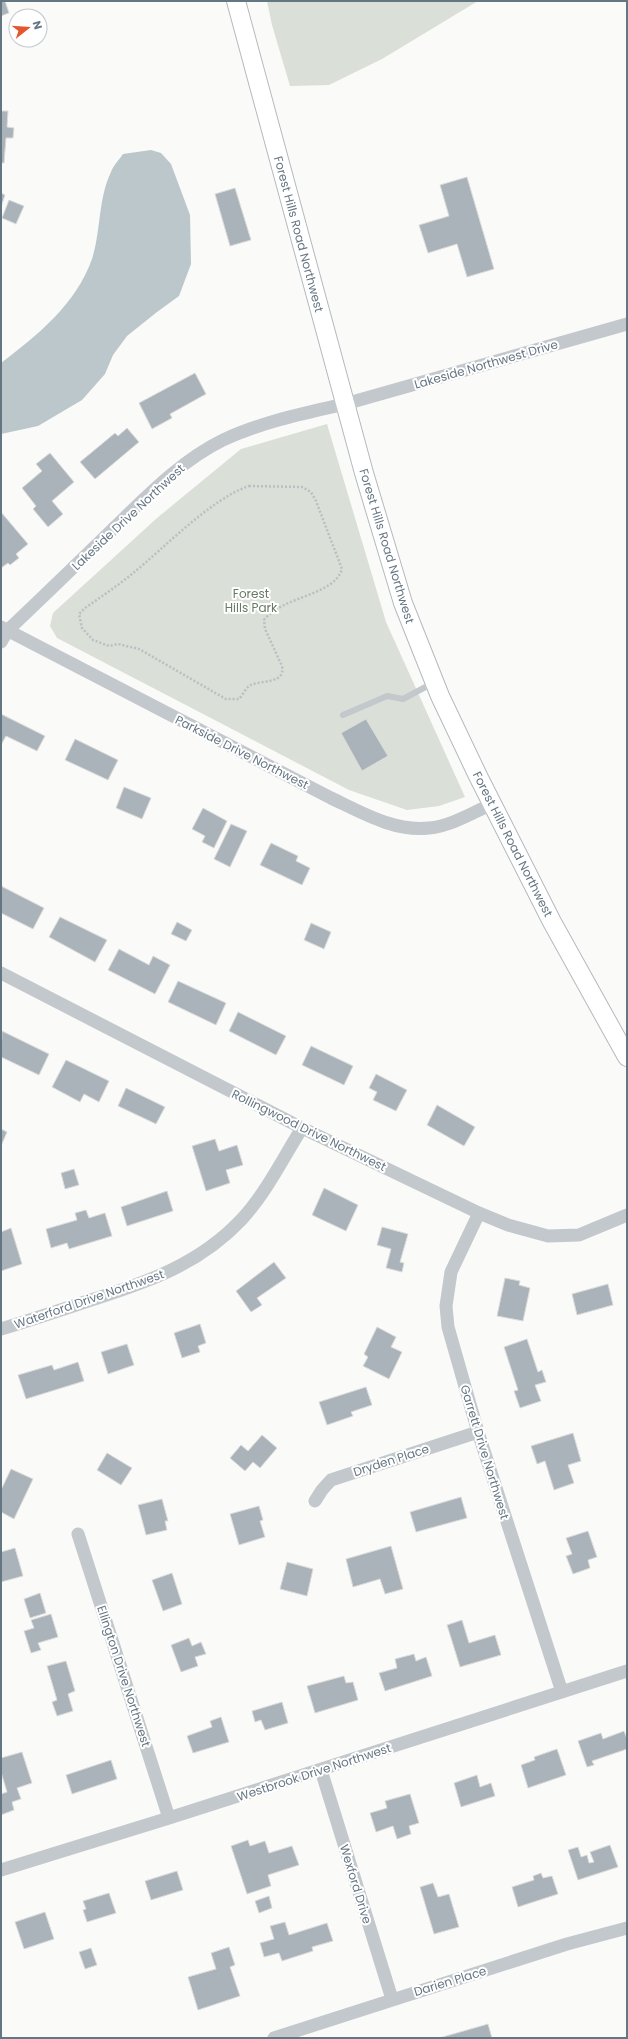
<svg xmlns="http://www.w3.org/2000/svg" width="628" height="2039" viewBox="0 0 628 2039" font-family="Poppins,sans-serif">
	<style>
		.green { fill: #dadfd7 }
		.water { fill: #bbc7cb }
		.building { fill: #aab3b9; stroke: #dcdcda }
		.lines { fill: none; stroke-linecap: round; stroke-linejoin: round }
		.secondary-casing { stroke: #b3babf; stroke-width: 20 }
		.path { stroke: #bbbfc2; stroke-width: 2.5; stroke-dasharray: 2 2; stroke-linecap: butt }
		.lane { stroke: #c3c8cc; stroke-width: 6 }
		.street { stroke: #c3c8cc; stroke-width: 13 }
		.secondary { stroke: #fff; stroke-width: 18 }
		.labels { text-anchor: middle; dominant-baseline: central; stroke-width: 4; stroke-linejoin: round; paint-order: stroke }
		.street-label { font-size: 12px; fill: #657683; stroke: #fff }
		.park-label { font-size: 12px; fill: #687a64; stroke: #fff }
	</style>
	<rect width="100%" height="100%" fill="#fafaf8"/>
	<path class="green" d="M267,1H478L382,59L329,85L290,86L272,25Z
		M327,424L386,622L465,797L439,806L407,810L349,790L57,638L50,626L53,613L157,518L241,449Z"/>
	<path class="water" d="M151,150L161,153L171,164L190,215L191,264L179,296L157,312L127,336L113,355L105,374L82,400L38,426L1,434V363C38,335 76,304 92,259C101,231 98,199 111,172C113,166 119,160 123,154Z"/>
	<path class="building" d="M1,1H5L9,13L1,16Z
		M1,111H8L7,127L14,128L13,138H6L4,163H1Z
		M467,177L494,269L467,277L457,244L428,253L419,225L449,216L440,185Z
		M235,188L251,240L230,246L215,194Z
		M1,193L5,195L1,207Z
		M9,200L24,206L16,224L2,218Z
		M195,373L206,394L170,414L172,418L152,429L139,403Z
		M127,428L139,442L95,479L80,462L115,433L118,436Z
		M50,453L74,482L52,501L63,514L48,527L33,509L36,506L22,488L42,471L36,464Z
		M1,512L28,544L16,554L19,558L10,565L8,563L1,568Z
		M1,714L45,736L37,751L6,736L1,745Z
		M366,719L388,756L362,771L341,733Z
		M75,739L118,760L108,780L65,760Z
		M124,787L151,798L142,819L116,808Z
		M203,808L227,821L214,848L202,842L205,836L192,829Z
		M231,824L247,831L230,867L214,859Z
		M271,843L298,856L296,861L310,868L302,885L260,865Z
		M1,886L44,908L33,929L1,913Z
		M60,917L107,940L95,962L49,937Z
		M177,922L192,930L186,941L171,934Z
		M311,923L331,932L324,949L304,940Z
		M119,949L149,965L153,956L170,965L155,994L108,970Z
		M178,981L226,1003L216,1025L168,1002Z
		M238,1012L286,1036L276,1055L229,1031Z
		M2,1031L49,1054L39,1075L1,1057Z
		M311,1046L353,1066L344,1085L302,1065Z
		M66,1060L109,1081L99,1102L84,1094L80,1102L52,1087Z
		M376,1074L407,1090L396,1111L373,1100L377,1092L369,1088Z
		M126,1088L165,1107L156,1124L118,1106Z
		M437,1105L475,1127L464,1146L427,1125Z
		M1,1129L7,1132L1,1146Z
		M215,1139L219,1151L237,1145L243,1165L226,1170L230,1183L206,1191L192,1146Z
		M74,1169L79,1185L65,1189L61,1173Z
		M324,1188L358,1205L346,1231L312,1215Z
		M167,1191L173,1211L127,1226L121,1207Z
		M86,1210L89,1218L105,1213L112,1236L69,1249L67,1243L51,1248L46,1229L77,1220L75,1213Z
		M382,1227L408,1234L400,1262L404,1263L402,1272L386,1268L391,1249L377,1245Z
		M11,1228L22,1264L1,1271V1232Z
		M274,1262L286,1278L257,1298L262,1305L251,1312L236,1291Z
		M505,1278L520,1281L519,1285L530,1288L523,1321L497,1316Z
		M608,1284L613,1305L577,1315L572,1294Z
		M200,1324L206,1343L198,1346L200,1352L182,1358L174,1333Z
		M377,1327L396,1337L391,1347L402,1352L389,1379L363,1366L368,1357L364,1354Z
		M527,1339L538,1372L542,1370L546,1382L535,1385L541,1401L520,1408L514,1391L518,1390L504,1347Z
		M127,1344L134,1365L108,1374L101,1352Z
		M78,1362L84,1381L26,1399L18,1375L52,1365L54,1370Z
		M366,1387L372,1405L351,1412L353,1416L327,1425L319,1402Z
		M573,1433L581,1461L568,1465L574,1483L554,1490L545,1461L537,1464L531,1446Z
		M262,1435L277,1448L260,1468L253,1462L245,1471L230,1458L241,1445L248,1451Z
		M107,1453L132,1468L121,1485L97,1470Z
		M11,1469L33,1479L14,1519L1,1512V1490Z
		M461,1497L467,1518L416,1532L410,1512Z
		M162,1499L168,1521H165L167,1530L146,1535L138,1505Z
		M259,1506L263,1520L260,1521L265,1537L239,1545L230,1514Z
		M588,1531L597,1557L588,1560L590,1568L573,1574L566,1556L572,1554L566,1538Z
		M391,1546L403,1589L385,1594L380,1579L353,1587L346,1559Z
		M15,1548L23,1576L1,1582V1552Z
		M287,1562L313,1569L307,1596L280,1589Z
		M172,1573L182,1604L163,1611L152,1580Z
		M40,1593L46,1613L30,1618L24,1599Z
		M51,1614L58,1637L38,1643L41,1650L31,1653L24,1631L34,1628L31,1620Z
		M462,1620L469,1643L495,1635L501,1655L460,1667L447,1625Z
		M189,1638L192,1646L201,1642L206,1654L195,1657L198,1666L181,1672L171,1645Z
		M414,1654L416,1661L426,1657L432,1676L385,1691L379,1673L397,1668L395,1659Z
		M66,1661L75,1691L68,1694L73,1711L57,1716L52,1702L57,1700L47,1666Z
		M344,1676L346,1683L353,1682L358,1700L315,1713L307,1686Z
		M282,1702L288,1723L265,1730L261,1720L255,1722L252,1711Z
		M221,1717L229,1742L193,1753L187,1736L212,1727L210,1721Z
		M624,1731L627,1739V1749L592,1761L594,1765L587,1767L578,1741L601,1733L603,1739Z
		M557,1749L566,1775L528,1788L521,1765L535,1760L534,1757Z
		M22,1752L32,1783L17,1788L21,1799L12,1802L14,1810L1,1815V1794L7,1792L1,1772V1758Z
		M111,1760L117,1779L72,1794L66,1775Z
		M477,1775L480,1787L491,1783L495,1796L461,1807L454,1783Z
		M410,1794L419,1823L409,1826L411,1834L397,1839L393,1826L376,1832L370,1813L387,1808L385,1801Z
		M248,1840L250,1846L265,1841L269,1853L292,1846L299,1865L268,1875L271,1886L247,1894L231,1846Z
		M610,1845L618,1867L578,1880L568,1850L578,1847L581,1857L587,1855L589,1863L594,1862L590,1852Z
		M177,1871L183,1890L151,1900L145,1881Z
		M541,1873L543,1878L552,1876L558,1894L518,1907L512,1887L534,1880L533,1876Z
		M433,1883L438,1897L449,1894L459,1927L434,1934L420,1887Z
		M109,1893L116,1913L87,1922L83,1910L86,1909L83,1901Z
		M269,1896L272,1908L259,1913L255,1901Z
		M45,1912L54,1939L24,1949L15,1922Z
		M285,1922L289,1935L327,1923L333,1941L312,1947L313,1951L282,1961L279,1953L264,1957L260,1943L274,1939L270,1926Z
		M229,1947L235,1965L230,1967L240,1996L198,2010L188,1977L216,1969L211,1953Z
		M91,1948L97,1965L85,1969L79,1952Z
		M488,2024L492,2038H439Z"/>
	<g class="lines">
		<g class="secondary-casing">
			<path id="secondary" d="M236,1L364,473L403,603L440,696L478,776L552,922L627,1057"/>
		</g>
		<path class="path" d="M249,486L302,487L311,492L316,501L342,569C334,596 282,596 264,620L265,629L282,666C286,684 261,680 251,685C246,687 243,695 239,699H226L139,649L118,644L109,646L93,640L82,628L79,614L85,608C101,597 117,586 132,574C163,549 212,498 249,486Z"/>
		<path class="lane" d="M343,715L387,696L403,699L433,683"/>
		<path class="street" d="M1,627L331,798C361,812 394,832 429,828C451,826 472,813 492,804
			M1,642L8,630C44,596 80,561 115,527C148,495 182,460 223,440C261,422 305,413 345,404L627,324
			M1,973L302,1128L479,1213L508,1225L548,1236L579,1235L627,1215
			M479,1213L451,1272L446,1306L448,1327L478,1432L562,1692
			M1,1329C31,1320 61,1310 91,1300C148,1282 200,1264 242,1219C266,1193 283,1158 302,1128
			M315,1501L322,1490L331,1480L478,1432
			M78,1534L169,1818
			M321,1770L392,1999
			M1,1870L169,1818L627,1671
			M274,2038L567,1944L627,1928"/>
		<use href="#secondary" class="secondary"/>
	</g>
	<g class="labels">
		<g class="street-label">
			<text transform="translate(299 234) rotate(75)">Forest Hills Road Northwest</text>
			<text transform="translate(486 364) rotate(-16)">Lakeside Northwest Drive</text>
			<text transform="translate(128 517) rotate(-43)">Lakeside Drive Northwest</text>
			<text transform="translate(387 546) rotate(73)">Forest Hills Road Northwest</text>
			<text transform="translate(242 752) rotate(27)">Parkside Drive Northwest</text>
			<text transform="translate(513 844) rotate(63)">Forest Hills Road Northwest</text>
			<text transform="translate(309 1130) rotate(26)">Rollingwood Drive Northwest</text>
			<text transform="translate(89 1299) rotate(-19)">Waterford Drive Northwest</text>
			<text transform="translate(485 1452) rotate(73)">Garrett Drive Northwest</text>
			<text transform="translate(391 1460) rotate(-18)">Dryden Place</text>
			<text transform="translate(124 1676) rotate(72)">Ellington Drive Northwest</text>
			<text transform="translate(314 1772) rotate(-18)">Westbrook Drive Northwest</text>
			<text transform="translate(356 1884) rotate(73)">Wexford Drive</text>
			<text transform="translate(450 1981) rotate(-17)">Darien Place</text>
		</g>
		<g class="park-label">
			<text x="251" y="593">Forest<tspan x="251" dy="14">Hills Park</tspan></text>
		</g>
	</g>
	<rect width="628" height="2039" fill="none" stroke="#657683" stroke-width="4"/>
	<g transform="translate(28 28) rotate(73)"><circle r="19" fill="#ffffff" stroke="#c1c8cd"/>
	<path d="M0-3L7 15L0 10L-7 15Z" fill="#e4572e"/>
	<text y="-6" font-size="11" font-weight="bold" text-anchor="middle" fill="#657683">N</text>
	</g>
</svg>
